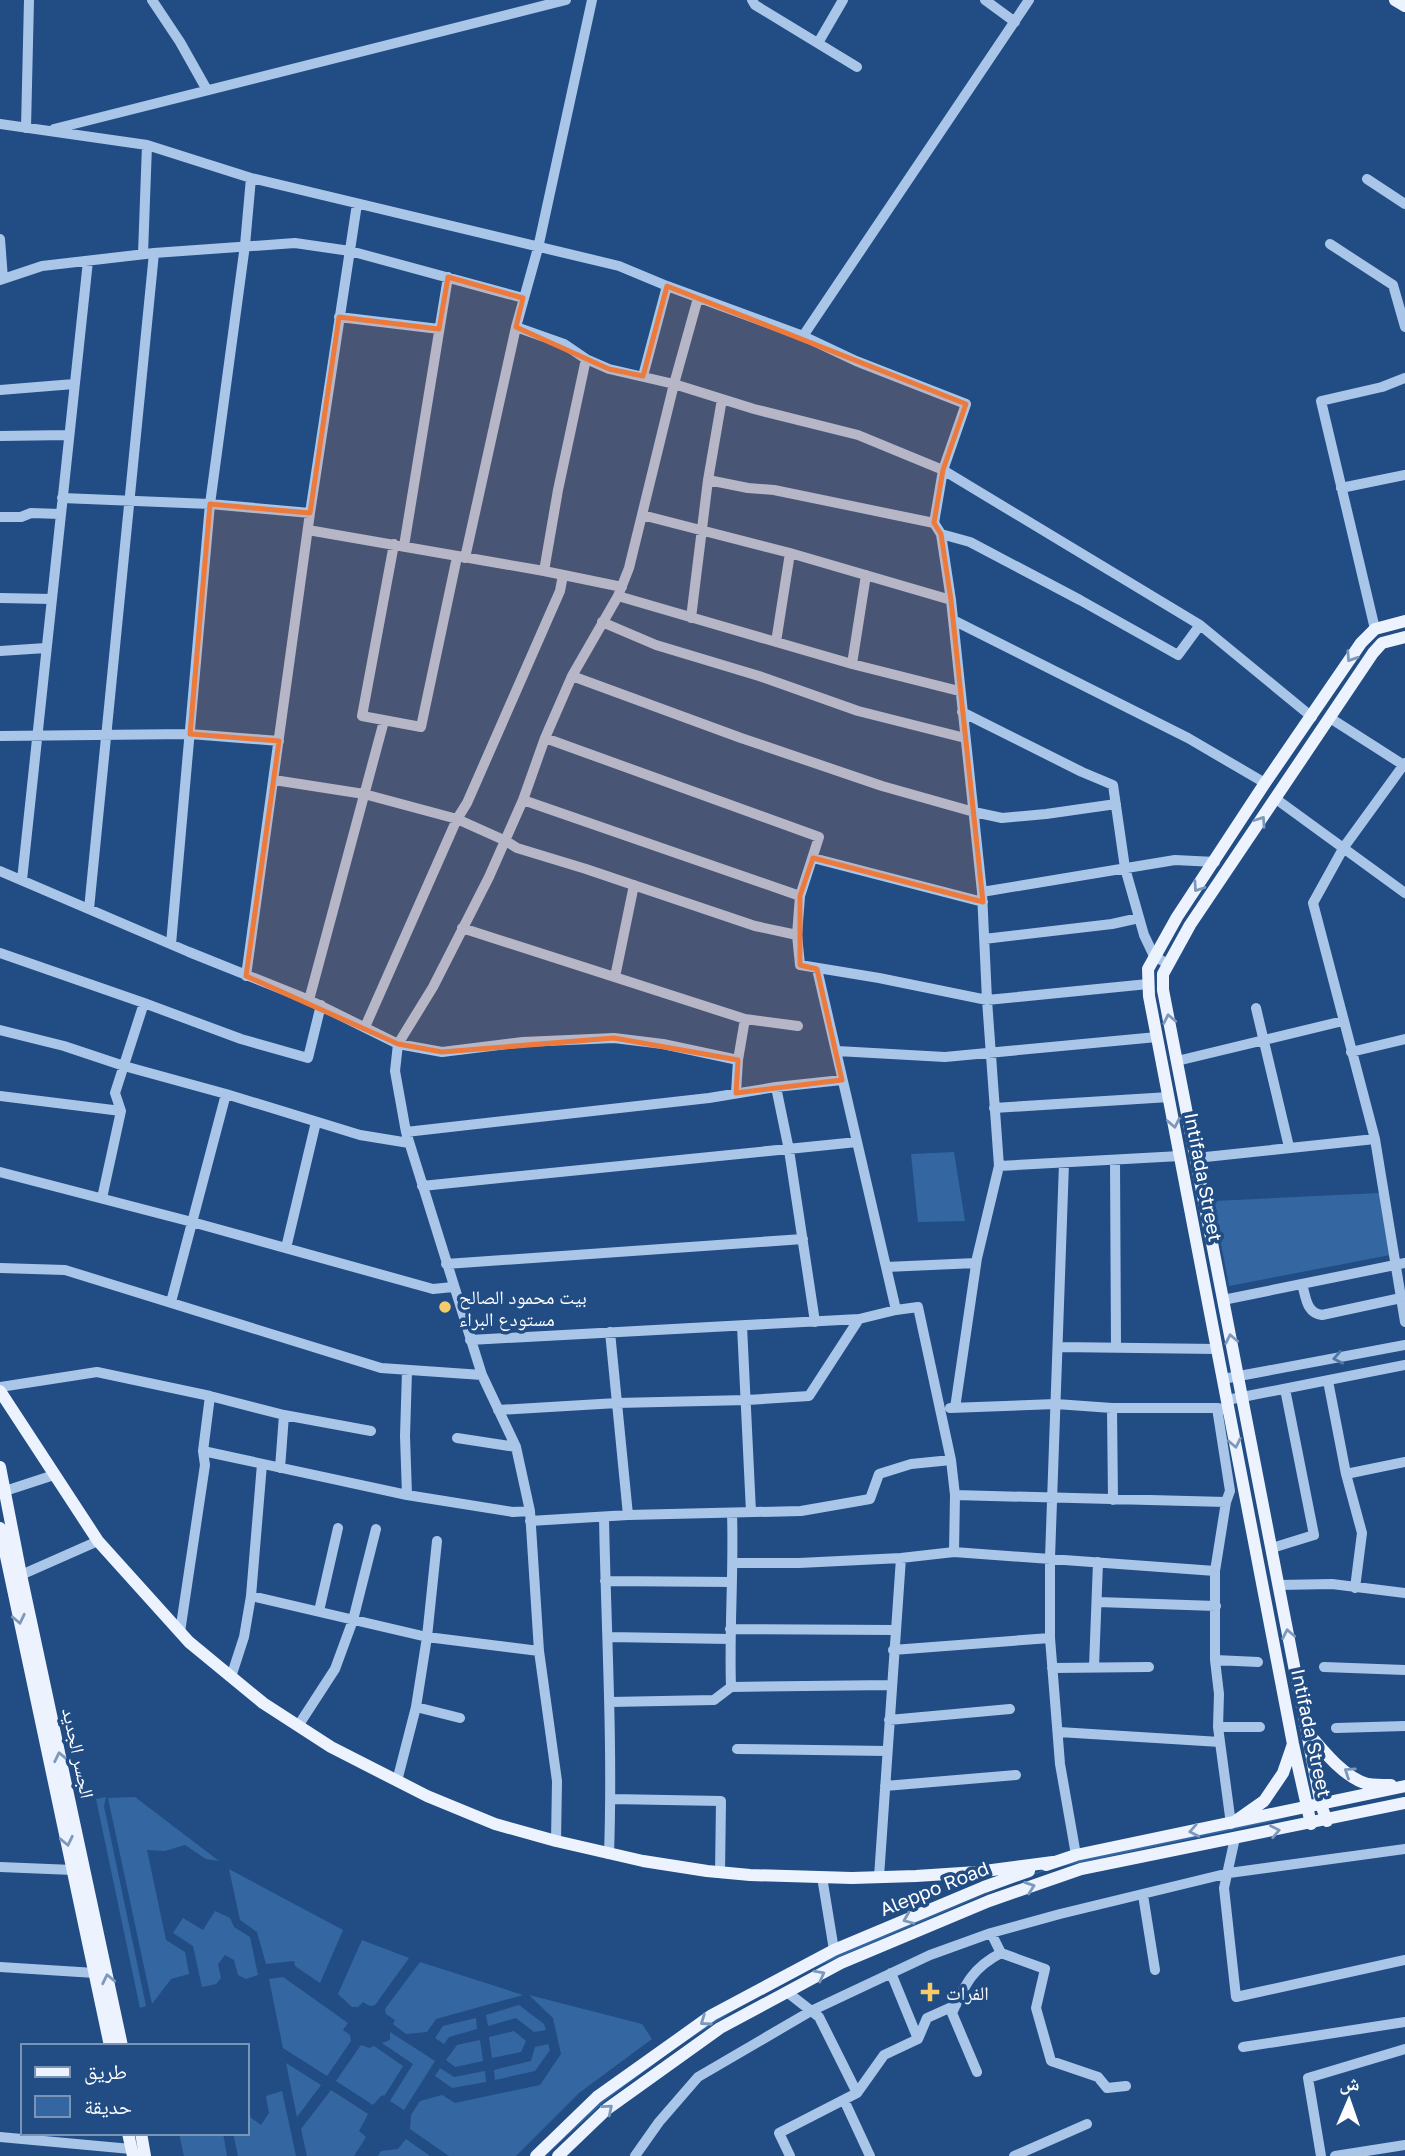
<svg xmlns="http://www.w3.org/2000/svg" width="1405" height="2156" viewBox="0 0 1405 2156" font-family="'Golos Text','Noto Naskh Arabic',sans-serif">
	<style>
		.green { fill: #3467a1 }
		.lines { fill: none; stroke-linecap: round; stroke-linejoin: round }
		.minor { stroke: #a9c6e9; stroke-width: 10 }
		.major { stroke: #ecf3fe; stroke-width: 12 }
		.oneway { stroke: #7c98bb }
		.oneway2 { stroke: #5177a7 }
		.marked { fill: #ed7a3d; fill-opacity: 0.2; stroke: #ed7a3d; stroke-width: 5; stroke-linejoin: round }
		.poi-dot { fill: #f6cc6a; stroke: #214d84; stroke-width: 2.5 }
		.labels { text-anchor: middle; dominant-baseline: central; stroke-width: 7; stroke-linejoin: round; paint-order: stroke }
		.street-label { font-size: 19px; fill: #fff; stroke: #214d84 }
		.poi-label { font-size: 19px; fill: #fff; stroke: #214d84; text-anchor: start }
	</style>
	<rect width="100%" height="100%" fill="#214d84"/>
	<path class="green" d="M954,1152L965,1221L918,1222L911,1154Z
		M1380,1193L1390,1255L1229,1286L1213,1201Z
		M106,1797L104,1806L146,2006L140,2008L96,1799Z
		M135,1797L219,1861L206,1859L185,1845L165,1851L147,1850L166,1940L185,1952L189,1974L171,1979L152,2004L108,1798Z
		M1298,1814L1270,1822L1050,1869L1014,1882L811,1969L735,2010L674,2049L606,2100L545,2156H540L605,2096L716,2018L811,1966L1052,1866Z
		M229,1869L343,1930L320,1983L295,1966L294,1961L266,1964L257,1932L240,1920Z
		M215,1911L230,1918L234,1927L250,1937L258,1975L246,1979L238,1975L234,1960L225,1955L218,1964L221,1978L216,1984L202,1987L193,1946L173,1933L183,1918L203,1930Z
		M362,1940L409,1958L375,2005L370,2006L363,2002L358,2007H352L338,1994Z
		M420,1962L523,1995L436,2019L427,2032L406,2034L393,2024L395,2020L386,2014L385,2009Z
		M283,1977L348,2023L343,2030L350,2035L351,2041L327,2076L283,2048L269,1979Z
		M529,1995L642,2024L652,2039L579,2093L516,2156H449L410,2129L411,2115L420,2101L442,2095L455,2103L540,2085L561,2054L553,2018Z
		M519,2005L544,2024L546,2030L534,2032L516,2018L488,2026L486,2015Z
		M476,2018L477,2029L449,2037L444,2044L435,2038L443,2026Z
		M514,2031L526,2041L521,2052L492,2058L489,2037Z
		M390,2032L435,2061L404,2110L390,2101L413,2064L382,2043L390,2040Z
		M480,2040L483,2061L455,2067L446,2060L457,2045Z
		M548,2044L550,2050L535,2071L495,2080L494,2070L531,2061L535,2047Z
		M361,2045L369,2048L374,2046L403,2066L385,2095L381,2096L373,2105L336,2081Z
		M286,2063L321,2085L297,2117Z
		M440,2068L454,2077L485,2071L486,2082L452,2088L435,2076Z
		M331,2090L368,2114L359,2131L366,2137L354,2156H307L301,2129Z
		M282,2091L296,2156H238L233,2133H247V2105L251,2118L261,2125L269,2113L266,2096Z
		M179,2133H223L227,2156H184Z
		M406,2139L430,2156H378L381,2151L398,2149Z"/>
	<g class="lines">
		<path class="minor" d="M152,0L180,42L207,90
			M752,0L755,5L857,67
			M985,0L1015,22
			M818,43L843,0
			M0,124L147,145L251,178L619,266L667,286L803,336L856,361L966,404L943,470L934,523L941,534L951,600L982,892L987,1000L999,1166L977,1258L955,1408
			M26,128L29,0
			M54,129L566,0
			M1367,179L1405,204
			M0,239L3,279
			M1330,244L1393,285L1405,327
			M143,254L147,145
			M0,280L42,266L154,253L295,243L350,251L523,298
			M698,298L674,384L629,568L618,596L572,676L545,738L523,800L489,877L433,987L398,1044L442,1052L523,1042L614,1038L663,1044L738,1060
			M339,317L439,329
			M516,327L564,344L586,359L609,369L674,384L754,409L858,435L943,470L1200,625L1312,717
			M803,336L1029,0
			M643,376L667,286
			M0,390L74,384
			M0,436L69,435
			M708,480L748,488L774,490L934,523
			M1341,488L1405,475
			M62,498L210,504L310,513
			M642,515L790,553L951,600
			M0,517H21L31,513L60,514
			M308,530L544,571L622,587
			M941,534L970,542L1080,600L1178,655L1200,625
			M394,544L362,716L421,727L457,557
			M404,546L448,277
			M465,558L516,327L538,248L592,0
			M544,571L558,490L586,359
			M618,596L852,664L959,691
			M0,598L52,599
			M691,618L708,480L722,399
			M953,620L1188,738L1265,783
			M602,622L656,645L759,676L858,711L965,738
			M1375,629L1321,401L1382,387L1405,378
			M776,642L790,553
			M0,651L46,648
			M852,664L866,575
			M572,676L741,738L882,786L974,812L1002,818L1046,814L1116,804
			M962,712L1082,772L1113,785L1125,868L1144,935L1154,956L1168,964
			M1330,718L1405,766
			M0,736L190,734L279,741
			M545,738L819,837L800,896L797,935L800,965L879,978L987,1000L1148,984
			M1405,763L1344,847L1313,903L1375,1139L1405,1322
			M274,780L364,794L457,819L506,841L517,848L586,869L755,926L797,935
			M1276,799L1405,893
			M523,800L800,896
			M813,858L983,902
			M0,871L189,952L309,1000L398,1044L395,1071L406,1132L482,1375L516,1447L530,1511L539,1651L557,1781L556,1841
			M22,880L88,261
			M982,892L1175,860L1215,862
			M89,909L154,253
			M462,928L745,1019L798,1026
			M984,939L1112,924L1139,918
			M171,944L210,504L245,245L251,178
			M0,953L144,1003L241,1039L308,1058L321,1005
			M817,969L896,1310
			M246,976L310,513L357,204
			M615,977L634,885
			M309,1000L384,721
			M1256,1008L1289,1147
			M365,1027L457,819L467,803L560,591L563,575
			M0,1030L64,1046L124,1066L226,1094L360,1135L409,1143
			M837,1051L945,1057L1157,1037
			M1351,1052L1405,1039
			M1177,1061L1343,1021
			M776,1087L789,1150L815,1322
			M736,1093L738,1060L745,1019
			M0,1096L121,1111L102,1198
			M994,1108L1169,1097
			M121,1111L115,1093L144,1003
			M406,1132L709,1098L776,1087L842,1080
			M1196,1158L1375,1139
			M1115,1160L1116,1347
			M1064,1163L1050,1558V1638L1060,1764L1076,1855
			M999,1166L1180,1156
			M0,1172L192,1222L433,1289L453,1287
			M422,1186L857,1142
			M286,1248L316,1122
			M446,1264L803,1239
			M886,1267L976,1263
			M0,1268L65,1270L381,1368L482,1375
			M1302,1284C1306,1297 1306,1313 1322,1315L1401,1298
			M1223,1300L1405,1263
			M171,1302L226,1094
			M742,1326L751,1512
			M610,1332L628,1515
			M470,1340L859,1319L896,1310L918,1307L951,1460L955,1495L954,1552
			M1059,1347L1217,1349
			M1223,1379L1405,1345
			M1328,1381L1346,1474L1405,1462
			M0,1387L97,1372L210,1396L284,1415L371,1431
			M1227,1400L1405,1365
			M950,1408L1056,1404L1112,1408H1217L1229,1410
			M1112,1408L1113,1500
			M1217,1408L1230,1491L1226,1502
			M498,1410L617,1403L747,1400L809,1396L859,1319
			M457,1438L516,1447
			M203,1451L407,1495L513,1512L530,1511
			M280,1468L284,1415
			M1346,1474L1362,1533L1355,1588
			M5,1491L54,1475
			M407,1495L405,1436L407,1371
			M955,1495L1226,1502L1215,1571V1660L1219,1694L1218,1727L1231,1824
			M604,1517C606,1629 613,1741 609,1854
			M530,1521L628,1515L801,1511L870,1499L879,1474L911,1464L951,1460
			M1272,1548L1314,1535L1285,1389
			M733,1563H799L901,1558L954,1552L1215,1571
			M21,1575L98,1541
			M605,1581L732,1582
			M1279,1585L1332,1584L1405,1593
			M251,1596L427,1637L539,1651
			M1098,1602L1216,1606
			M319,1611L338,1528
			M730,1629L895,1630
			M180,1632L205,1465L203,1451L210,1396
			M608,1637L730,1639
			M893,1650L1050,1638
			M1215,1660L1258,1662
			M1094,1667L1098,1562
			M1324,1667L1405,1670
			M1052,1668L1149,1667
			M231,1677L244,1637L251,1596L262,1464
			M731,1687L891,1685
			M610,1702L714,1700L731,1687C729,1629 734,1571 732,1513
			M416,1707L460,1718
			M889,1720L1010,1709
			M298,1726L335,1669L353,1620L376,1529
			M1218,1727H1260
			M1336,1728L1405,1726
			M1059,1732L1220,1742
			M737,1749L887,1751
			M397,1781L416,1707L427,1637L437,1541
			M885,1786L1016,1775
			M611,1799L721,1801L720,1873
			M1235,1838L1224,1888L1236,1997L1405,1960
			M0,1867L73,1870
			M822,1877L834,1950
			M879,1877L901,1558
			M1143,1895L1155,1970
			M1001,1953L1045,1969L1036,2008L1051,2061L1098,2077L1107,2088L1126,2086
			M0,1967L95,1973
			M891,1973L918,2039L927,2018L956,2005
			M787,1992L819,2017L857,2093L779,2133L790,2156
			M1243,2047L1405,2022
			M977,2072L952,2013C965,1985 972,1968 1001,1953L991,1933
			M857,2093L884,2055L918,2039
			M844,2100L870,2156
			M0,2137L131,2149
			M635,2156L659,2122L698,2077L811,2011L930,1955L991,1933L1060,1914L1229,1873L1405,1849
			M1014,2156L1087,2124
			M1321,2156L1308,2078L1405,2049
			M1335,2156L1405,2145"/>
		<path class="major" d="M1395,0L1405,6
			M0,1391L98,1541L189,1642L263,1703L331,1747L427,1796L495,1824L556,1841L643,1861L707,1871L750,1875L852,1878L916,1876L977,1872L1053,1862
			M0,1467L21,1575L122,2046
			M0,1528L110,2046
			M1309,1734C1323,1751 1346,1779 1368,1784C1375,1785 1384,1785 1391,1785
			M1237,1820L1264,1801L1283,1773L1293,1744
			M1327,1821L1321,1805L1163,990V974L1190,925L1373,653L1382,643L1405,637
			M1311,1824L1293,1744L1149,996L1148,969L1177,917L1265,783L1361,643L1375,629L1405,621
			M1046,1865L1076,1855L1405,1786
			M128,2133L133,2156
			M141,2133L145,2156
			M536,2156L597,2097L712,2015L834,1950L984,1887L1029,1871
			M558,2156L607,2109L720,2028L841,1963L989,1901L1081,1869L1405,1803"/>
	</g>
	<defs><path id="oneway-chevron" d="M-2-3.5L2.5 0L-2 3.5" fill="none" stroke-width="1.6" stroke-linecap="round" stroke-linejoin="round" transform="scale(1.75)"/></defs>
	<g class="oneway">
		<use href="#oneway-chevron" transform="translate(1351 657) rotate(123)"/>
		<use href="#oneway-chevron" transform="translate(1261 821) rotate(-56)"/>
		<use href="#oneway-chevron" transform="translate(1198 887) rotate(124)"/>
		<use href="#oneway-chevron" transform="translate(1169 1019) rotate(-101)"/>
		<use href="#oneway-chevron" transform="translate(1174 1123) rotate(79)"/>
		<use href="#oneway-chevron" transform="translate(1231 1339) rotate(-101)"/>
		<use href="#oneway-chevron" transform="translate(1235 1443) rotate(79)"/>
		<use href="#oneway-chevron" transform="translate(19 1619) rotate(78)"/>
		<use href="#oneway-chevron" transform="translate(1288 1634) rotate(-101)"/>
		<use href="#oneway-chevron" transform="translate(60 1757) rotate(-102)"/>
		<use href="#oneway-chevron" transform="translate(1349 1772) rotate(-146)"/>
		<use href="#oneway-chevron" transform="translate(1194 1831) rotate(169)"/>
		<use href="#oneway-chevron" transform="translate(1275 1831) rotate(-11)"/>
		<use href="#oneway-chevron" transform="translate(67 1841) rotate(78)"/>
		<use href="#oneway-chevron" transform="translate(1030 1887) rotate(-19)"/>
		<use href="#oneway-chevron" transform="translate(908 1919) rotate(157)"/>
		<use href="#oneway-chevron" transform="translate(820 1975) rotate(-28)"/>
		<use href="#oneway-chevron" transform="translate(108 1979) rotate(-102)"/>
		<use href="#oneway-chevron" transform="translate(705 2021) rotate(145)"/>
		<use href="#oneway-chevron" transform="translate(608 2109) rotate(-40)"/>
	</g>
	<use class="oneway2" href="#oneway-chevron" transform="translate(1338 1358) rotate(169)"/>
	<path class="marked" d="M448,277L523,298L516,327L609,369L643,376L667,286L966,404L943,470L934,523L941,534L951,600L983,902L813,858L800,896V965L817,969L842,1080L736,1093L738,1060L614,1038L442,1052L398,1044L246,976L279,741L190,734L210,504L310,513L339,317L439,329Z"/>
	<g class="poi-dot">
		<circle cx="445" cy="1307" r="7"/>
		<path d="M926.5 1981.5h7v7h7v7h-7v7h-7v-7h-7v-7h7z"/>
	</g>
	<g class="labels">
		<g class="street-label">
			<text transform="translate(1204 1177) rotate(79)">Intifada Street</text>
			<text transform="translate(1312 1733) rotate(78)">Intifada Street</text>
			<text transform="translate(79 1753) rotate(78)">الجسر الجديد</text>
			<text transform="translate(934 1888) rotate(-22)">Aleppo Road</text>
		</g>
		<g class="poi-label">
			<text x="459" y="1296">بيت محمود الصالح<tspan x="459" dy="22">مستودع البراء</tspan></text>
			<text x="946" y="1992">الفرات</text>
		</g>
	</g>
	<rect x="21" y="2044" width="228" height="91" fill="#214d84" stroke="#7a94b5" stroke-width="2"/>
	<rect x="35" y="2067" width="35" height="10" fill="#ecf3fe" stroke="#7a94b5" stroke-width="2"/>
	<text x="84" y="2079" font-size="21" fill="#ffffff">طريق</text>
	<rect x="35" y="2096" width="35" height="21" fill="#3467a1" stroke="#7a94b5" stroke-width="2"/>
	<text x="84" y="2114" font-size="21" fill="#ffffff">حديقة</text>
	<g transform="translate(1349 2100) rotate(2)" stroke="#214d84" stroke-width="5" paint-order="stroke">
	<path d="M0-5L12 26L0 18L-12 26Z" fill="#ffffff"/>
	<text y="-10" font-size="19" font-weight="bold" text-anchor="middle" fill="#ffffff">ش</text>
	</g>
</svg>
